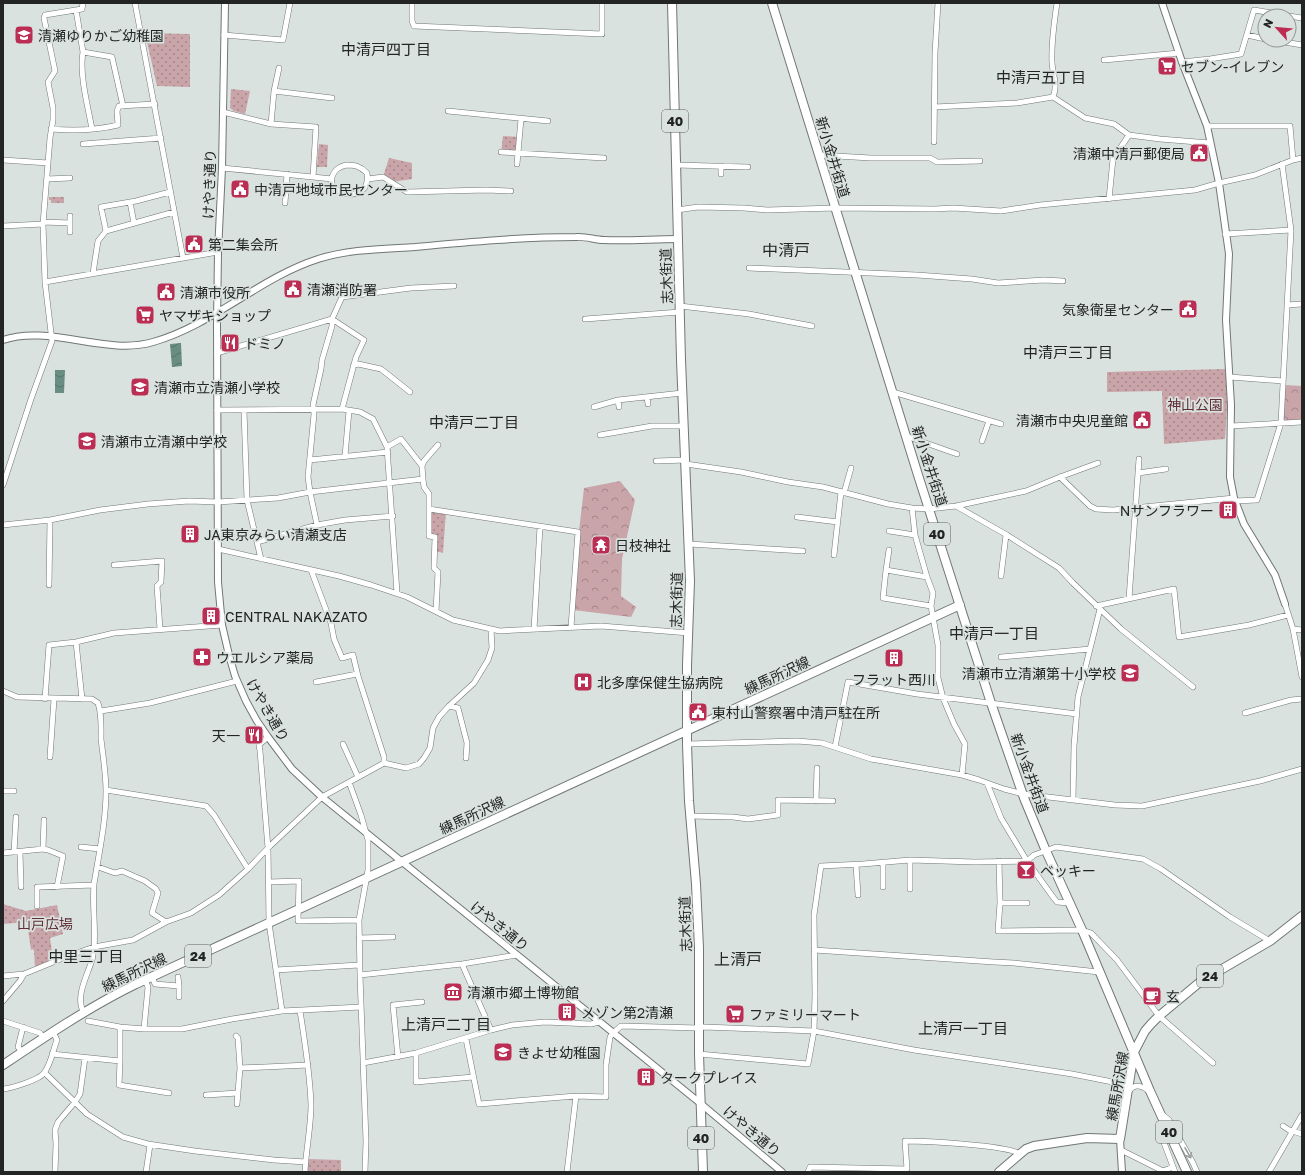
<svg xmlns="http://www.w3.org/2000/svg" width="1305" height="1175" viewBox="0 0 1305 1175" font-family="'Golos Text','Noto Sans JP',sans-serif">
	<style>
		.forest { fill: url(#forest-crowns) }
		.park { fill: url(#park-dots) }
		.water { fill: url(#water-waves) }
		.lines { fill: none; stroke-linecap: round; stroke-linejoin: round }
		.minor-casing { stroke: #707775; stroke-width: 6 }
		.tertiary-casing { stroke: #707775; stroke-width: 8 }
		.primary-casing { stroke: #707775; stroke-width: 10 }
		.minor { stroke: #fff; stroke-width: 5 }
		.tertiary { stroke: #fff; stroke-width: 6 }
		.primary { stroke: #fff; stroke-width: 8 }
		.oneway { stroke: #9c9d9c }
		.labels { text-anchor: middle; dominant-baseline: central; stroke-width: 3.5; stroke-linejoin: round; paint-order: stroke }
		.shield { fill: #dae2df; stroke: #595e5c; stroke-width: 1 }
		.shield-label { font-size: 13px; font-weight: bold; fill: #222524 }
		.poi-label { font-size: 14px; fill: #222524; stroke: #dae2df; text-anchor: start }
		.street-label { font-size: 14px; fill: #222524; stroke: #dae2df }
		.park-label { font-size: 14px; fill: #612f38; stroke: #dae2df }
		.neighbourhood-label { font-size: 15px; fill: #222524; stroke: #dae2df }
		.quarter-label { font-size: 16px; fill: #222524; stroke: #dae2df }
	</style>
	<defs>
		<pattern id="forest-crowns" width="20" height="18" patternUnits="userSpaceOnUse"><rect width="20" height="18" fill="#c9a4a9"/><path d="M2 6a3 3 0 1 1 6 0M12 15a3 3 0 1 1 6 0" fill="none" stroke="#a38589"/></pattern>
		<pattern id="park-dots" width="8" height="8" patternUnits="userSpaceOnUse"><rect width="8" height="8" fill="#c9a4a9"/><path d="M2 2h.1M6 6h.1" fill="none" stroke="#a38589" stroke-width="1.8" stroke-linecap="round"/></pattern>
		<pattern id="water-waves" width="16" height="10" patternUnits="userSpaceOnUse"><rect width="16" height="10" fill="#698d82"/><path d="M0 5q4-4 8 0t8 0" fill="none" stroke="#56736a"/></pattern>
	</defs>
	<rect width="100%" height="100%" fill="#dae2df"/>
	<path class="forest" d="M1285,385L1302,386V420L1283,421Z
		M620,481L635,500L622,559L621,596L636,607L631,617L573,610L579,531L584,488Z"/>
	<path class="park" d="M145,33L190,34V87L157,86Z
		M231,89L250,91L245,114L234,111L230,108Z
		M503,136L519,137L518,153L501,152Z
		M319,144L328,145L327,167H317Z
		M389,158L412,163V179L392,182L383,177Z
		M49,197H64V203H51V200H49Z
		M1226,369L1227,405L1225,439L1164,444L1162,391L1107,392V372Z
		M429,509L446,511L443,553L435,551V537L429,536Z
		M3,904L26,911L57,905L63,934L50,938L53,959L35,967L34,951L33,949L31,950L27,922L3,924Z
		M307,1159L341,1160V1172H306Z"/>
	<path class="water" d="M181,343L182,366L172,367L170,344Z
		M55,370H65L64,393H55Z"/>
	<g class="lines">
		<g class="minor-casing">
			<path id="minor" d="M135,3L183,258
				M412,3V21L414,26L602,34V3
				M76,10L83,52L112,57L123,106
				M1289,16L1302,18
				M224,35L283,40L290,3
				M1247,35L1265,39
				M1273,40L1302,45
				M83,52C79,74 88,107 92,129
				M1104,60L1179,53
				M1182,62L1210,59L1241,54L1254,10L1289,16
				M274,91L332,98
				M1053,97L1085,118L1114,124L1129,135L1160,139L1210,143
				M934,107L1017,103L1053,97C1058,86 1053,75 1052,63C1051,43 1054,23 1057,3
				M448,111L548,121
				M271,124L274,91L279,68
				M1207,126H1290L1293,160
				M51,129C73,131 97,130 118,125L117,111L119,106L155,104
				M934,142L935,53L938,3
				M83,144L161,138
				M501,152L604,158
				M819,155L871,158H930L937,162L980,161
				M3,160L48,163
				M517,164L521,119
				M346,165C355,165 360,166 367,173C372,205 326,196 332,177C335,169 339,167 346,165Z
				M676,165L748,167
				M222,168L313,177L316,127L271,124L223,112
				M721,174V166
				M313,177L332,179
				M47,179L70,178
				M368,179L383,177L407,192L486,190L511,191
				M170,192L136,201L101,207L106,231L174,212
				M1109,199L1113,159L1129,135
				M130,202L134,223
				M285,203L287,174
				M677,210L698,207L744,208L767,210L836,208L935,209L953,208L1001,211L1040,205L1195,190L1219,183L1255,175L1293,160L1302,158
				M43,222L70,223
				M3,226L43,224
				M70,232V216
				M1225,234L1291,230
				M749,268L917,275L972,279L998,283L1044,280L1063,281
				M93,273L98,241L106,231
				M45,282L218,252
				M1287,305L1302,304
				M680,306L749,314L812,326
				M585,319L680,312
				M217,353L332,319L364,340L356,357L342,409
				M353,366L358,364L381,369L410,392
				M1230,377L1283,381
				M893,392L1001,424
				M647,397L648,404
				M618,400L619,407
				M594,407L618,400L682,393
				M217,410L342,409L360,412L373,419L387,447L397,593
				M244,410L247,500L261,559
				M1231,426L1302,422
				M600,435L652,426H683
				M906,436L957,454
				M982,441L989,421
				M387,447L401,439L422,466
				M345,456L349,411
				M310,460L388,452
				M656,461L686,460
				M686,464L741,472L788,482L823,487L888,504L912,508L929,509L956,506L1026,491L1060,477L1098,463
				M1138,473L1166,469
				M1060,477L1090,506L1096,509L1113,510L1234,498
				M423,479L422,466L424,461L438,445
				M3,485L31,399L52,341L45,282L43,224L50,138L53,120V108L48,82L55,71L44,18L45,15L82,9L83,3
				M844,493L851,468
				M1235,501L1257,500L1281,423L1291,230L1282,164
				M956,506L1007,535L1059,568L1073,583L1121,629L1193,687
				M912,508L915,535L927,577L933,593L931,606L938,645V678L943,698L954,724L965,744L962,775
				M429,509V536L435,537L434,568L438,572L436,611
				M797,517L838,522
				M3,525L50,520L100,510L148,504L189,501L218,502L278,498L310,492L423,479L424,487L429,494V509L578,532L571,627
				M317,525L310,492L308,477L314,414L313,405L321,369L322,360L332,326V319L342,297L411,288L454,286
				M889,531L915,535
				M257,542L317,525L345,520L393,516
				M689,544L803,551
				M218,549L339,576L371,585L407,597L453,620L491,629L500,631L516,630L601,626L689,633
				M834,555L841,492
				M114,565L162,561L161,582L157,586L160,629
				M311,570L331,623L334,639L342,658L353,655L358,676L384,757V763
				M886,570L889,550
				M1001,576L1006,535
				M927,577L886,570L883,598L931,606
				M49,585L50,520
				M1129,599L1139,459
				M1285,604L1293,629L1302,677
				M1096,606L1174,589L1179,637L1249,625L1288,615
				M534,629L540,527
				M1293,629L1302,630
				M76,642L82,699
				M1001,657L1090,649
				M316,682L357,674
				M3,691L17,697L92,699L98,703C102,715 101,727 101,739C103,756 106,774 106,791C106,822 99,853 94,884C92,906 96,927 94,948C93,953 93,959 91,963C86,978 75,998 84,1013
				M45,699L49,645L76,642L114,633L222,625
				M449,706L458,708L467,743L466,758
				M101,711L150,703L237,681
				M1245,713L1291,700L1302,699
				M268,737L259,745L260,751L268,848L269,923L282,1011
				M343,744L358,777
				M687,744L797,741L822,743L871,759L962,775L979,780L1004,789L1023,794L1115,805L1142,806L1260,781L1302,769
				M835,747L848,682L917,694L1077,714
				M50,757L54,699
				M349,782L361,815L368,840V870L359,920L360,975L366,1141L365,1172
				M987,783L1001,818L1027,861L1053,897L1057,902L1069,903
				M106,790L206,806L214,815L248,869
				M3,791H14
				M1073,800L1074,746L1078,697L1100,609
				M816,801L817,768
				M690,816L733,817L748,819L778,815V800L833,801
				M81,847L100,849
				M43,849L44,820
				M14,852L16,817
				M20,852L21,887
				M3,853L43,849L48,850L63,856L57,887
				M910,860V889
				M999,861L1000,903L998,931L1082,930L1091,933L1117,960L1159,1016L1213,1063
				M856,865L858,895
				M98,867L115,873L122,871L145,881L156,889L158,893L152,913L166,922
				M269,882L299,881L298,921L359,920
				M883,887V862
				M1000,903H1027
				M37,906V887L94,885
				M359,938L393,937
				M814,950L994,962L1014,963L1099,972
				M462,964L491,1030
				M276,970L359,965
				M360,975L462,964L517,955
				M3,976L24,974L68,956L94,947L133,940L166,922L191,913L219,895L248,869L270,846L322,797L384,763L406,768L419,764L424,758L430,748L433,728L439,717L449,706L474,683L488,660L492,648L491,629
				M152,977L155,984L179,986L178,977
				M179,986V997
				M3,1001L20,981L24,974
				M300,1011C305,1042 310,1073 311,1105C311,1127 306,1149 305,1172
				M3,1021L40,1033L44,1038
				M88,1021L120,1027
				M144,1029L148,987L145,980
				M236,1036L238,1038L240,1068L237,1104
				M466,1039L479,1104L576,1096L606,1097V1065L610,1037L613,1033L621,1026L699,1028L704,1027L814,1031L914,1050L1072,1074L1128,1085
				M22,1052L18,1047L23,1027
				M416,1053V1082L473,1077
				M52,1054L120,1061V1027L144,1029H182L232,1019L282,1011L361,1007
				M699,1054L808,1064L814,1031L815,995L814,915L821,866L863,864L910,860L975,862L1027,861L1034,855L1056,847L1143,859L1161,869L1230,917L1270,941
				M398,1057L393,1005L422,1002
				M120,1061L119,1085L169,1093
				M363,1063L416,1053L491,1030L512,1025L545,1022L591,1024L599,1022
				M240,1068L308,1065
				M45,1073L87,1114L123,1137L148,1144L195,1151L274,1160L306,1162
				M3,1089C12,1088 39,1080 44,1073C51,1064 53,1050 57,1040L53,1032
				M1129,1091C1135,1083 1142,1086 1149,1091
				M206,1095L238,1093
				M1163,1115L1169,1120L1193,1163L1197,1172
				M1166,1126L1163,1140L1175,1172
				M1283,1126L1289,1130L1302,1134
				M1121,1150L1163,1171L1173,1167
				M55,1172L56,1144L55,1130L58,1122L75,1102L80,1094L85,1058
				M146,1172L150,1145
				M567,1172L576,1096
				M808,1172L810,1167L907,1169L905,1141C924,1141 1007,1145 1020,1154
				M1269,1172L1302,1115"/>
		</g>
		<g class="tertiary-casing">
			<path id="tertiary" d="M225,3L222,168L218,252L217,324L218,582L222,625L229,655L235,676L246,701L257,721L268,737L292,769L322,797L700,1103L782,1172
				M1162,3L1182,62L1207,126L1219,183L1229,254L1226,320L1231,405L1230,477L1234,498L1244,524L1275,575L1285,604
				M3,340C49,324 106,356 153,342C213,325 259,278 318,259C349,249 383,249 415,247C469,242 523,237 576,237C586,236 595,240 604,240C629,241 653,239 678,239
				M1120,1139L1122,1172"/>
		</g>
		<g class="primary-casing">
			<path id="primary" d="M672,3L681,360L690,581L687,665V744L689,801L696,884L699,948V1054L703,1172
				M772,3L918,475L991,703L1024,798L1046,851L1082,930L1150,1091L1187,1172
				M3,1065C46,1036 89,1007 136,984L960,605
				M999,1172L1020,1154L1026,1149L1034,1146L1087,1138L1120,1139L1134,1052L1145,1031L1151,1024L1159,1016L1200,982L1270,941L1302,916"/>
		</g>
		<use href="#minor" class="minor"/>
		<use href="#tertiary" class="tertiary"/>
		<use href="#primary" class="primary"/>
	</g>
	<defs><path id="oneway-shaft" d="M-6 0H5M1.5-3L5.5 0L1.5 3" fill="none" stroke-width="1.6" stroke-linecap="round" stroke-linejoin="round"/></defs>
	<use class="oneway" href="#oneway-shaft" transform="translate(1188 1153) rotate(60)"/>
	<defs>
		<g id="school-square" transform="scale(1)"><rect x="-9" y="-9" width="18" height="18" rx="4" fill="#bc2d54" stroke="#dae2df"/><path d="M0-5L7-2L0 1L-7-2ZM-4 1L0 2.5L4 1V4Q0 6-4 4Z" fill="#fff"/></g>
		<g id="supermarket-square" transform="scale(1)"><rect x="-9" y="-9" width="18" height="18" rx="4" fill="#bc2d54" stroke="#dae2df"/><path d="M-6-5.5h2.5l.6 2H6L4.5 2H-2.5L-4.4-4H-6ZM-1.5 3.2a1.3 1.3 0 1 0 .1 0ZM3 3.2a1.3 1.3 0 1 0 .1 0Z" fill="#fff"/></g>
		<g id="civic-square" transform="scale(1)"><rect x="-9" y="-9" width="18" height="18" rx="4" fill="#bc2d54" stroke="#dae2df"/><path d="M-.6-6.5H3V-4.5H.6V-3L4-1V1h2V6H-6V1h2V-1L-.6-3ZM-1.2 2.5V6h2.4V2.5Z" fill="#fff"/></g>
		<g id="restaurant-square" transform="scale(1)"><rect x="-9" y="-9" width="18" height="18" rx="4" fill="#bc2d54" stroke="#dae2df"/><path d="M-5-6h1v4h1v-4h1v4h1v-4h1v5L-1.5 .5V6h-2V.5L-5-1ZM5-6V6H3V1.5H1.5Q1.5-4 5-6Z" fill="#fff"/></g>
		<g id="building-square" transform="scale(1)"><rect x="-9" y="-9" width="18" height="18" rx="4" fill="#bc2d54" stroke="#dae2df"/><path d="M-4-6H4V6H1V3H-1V6H-4ZM-2.5-4.3h1.7v1.8h-1.7ZM.8-4.3h1.7v1.8H.8ZM-2.5-1h1.7V.8h-1.7ZM.8-1h1.7V.8H.8Z" fill="#fff"/></g>
		<g id="temple-square" transform="scale(1)"><rect x="-9" y="-9" width="18" height="18" rx="4" fill="#bc2d54" stroke="#dae2df"/><path d="M0-6L5-2H3V0L6.5 2.5H4V6H1.5V3h-3V6H-4V2.5H-6.5L-3 0V-2H-5Z" fill="#fff"/></g>
		<g id="pharmacy-square" transform="scale(1)"><rect x="-9" y="-9" width="18" height="18" rx="4" fill="#bc2d54" stroke="#dae2df"/><path d="M-2-6h4v4h4v4h-4v4h-4v-4h-4v-4h4Z" fill="#fff"/></g>
		<g id="hospital-square" transform="scale(1)"><rect x="-9" y="-9" width="18" height="18" rx="4" fill="#bc2d54" stroke="#dae2df"/><path d="M-5-5h3v3.5h4V-5h3V5h-3V1.5h-4V5h-3Z" fill="#fff"/></g>
		<g id="bar-square" transform="scale(1)"><rect x="-9" y="-9" width="18" height="18" rx="4" fill="#bc2d54" stroke="#dae2df"/><path d="M-6-5H6L.8 .8V4.5H3.5V6h-7V4.5H-.8V.8Z" fill="#fff"/></g>
		<g id="museum-square" transform="scale(1)"><rect x="-9" y="-9" width="18" height="18" rx="4" fill="#bc2d54" stroke="#dae2df"/><path d="M0-6L6-3V-2H-6V-3ZM-5-1h2V3h-2ZM-1-1h2V3h-2ZM3-1h2V3H3ZM-6 4H6V6H-6Z" fill="#fff"/></g>
		<g id="cafe-square" transform="scale(1)"><rect x="-9" y="-9" width="18" height="18" rx="4" fill="#bc2d54" stroke="#dae2df"/><path d="M-5.5-4.5H6V0H3Q3 3.5 0 3.5H-2.5Q-5.5 3.5-5.5 0ZM3-3.2v2h1.7v-2ZM-6 4.5H4V6H-6Z" fill="#fff"/></g>
	</defs>
	<g fill-rule="evenodd">
		<use href="#school-square" x="24" y="35"/>
		<use href="#supermarket-square" x="1167" y="66"/>
		<use href="#civic-square" x="1199" y="153"/>
		<use href="#civic-square" x="240" y="189"/>
		<use href="#civic-square" x="194" y="244"/>
		<use href="#civic-square" x="293" y="289"/>
		<use href="#civic-square" x="166" y="292"/>
		<use href="#civic-square" x="1188" y="309"/>
		<use href="#supermarket-square" x="145" y="315"/>
		<use href="#restaurant-square" x="230" y="343"/>
		<use href="#school-square" x="140" y="387"/>
		<use href="#civic-square" x="1142" y="420"/>
		<use href="#school-square" x="87" y="441"/>
		<use href="#building-square" x="1228" y="510"/>
		<use href="#building-square" x="190" y="534"/>
		<use href="#temple-square" x="601" y="545"/>
		<use href="#building-square" x="211" y="616"/>
		<use href="#pharmacy-square" x="202" y="657"/>
		<use href="#building-square" x="894" y="658"/>
		<use href="#school-square" x="1130" y="673"/>
		<use href="#hospital-square" x="583" y="682"/>
		<use href="#civic-square" x="698" y="712"/>
		<use href="#restaurant-square" x="254" y="735"/>
		<use href="#bar-square" x="1026" y="870"/>
		<use href="#museum-square" x="453" y="992"/>
		<use href="#cafe-square" x="1152" y="996"/>
		<use href="#building-square" x="567" y="1012"/>
		<use href="#supermarket-square" x="735" y="1014"/>
		<use href="#school-square" x="503" y="1052"/>
		<use href="#building-square" x="646" y="1077"/>
	</g>
	<g class="labels">
		<g class="shield">
			<rect x="662" y="110" width="26" height="22" rx="3"/>
			<rect x="924" y="523" width="26" height="22" rx="3"/>
			<rect x="185" y="945" width="26" height="22" rx="3"/>
			<rect x="1197" y="965" width="26" height="22" rx="3"/>
			<rect x="1156" y="1121" width="26" height="22" rx="3"/>
			<rect x="688" y="1127" width="26" height="22" rx="3"/>
		</g>
		<g class="shield-label">
			<text x="675" y="121">40</text>
			<text x="937" y="534">40</text>
			<text x="198" y="956">24</text>
			<text x="1210" y="976">24</text>
			<text x="1169" y="1132">40</text>
			<text x="701" y="1138">40</text>
		</g>
		<g class="poi-label">
			<text x="38" y="35">清瀬ゆりかご幼稚園</text>
			<text x="1181" y="66">セブン-イレブン</text>
			<text x="1185" y="153" text-anchor="end">清瀬中清戸郵便局</text>
			<text x="254" y="189">中清戸地域市民センター</text>
			<text x="208" y="244">第二集会所</text>
			<text x="307" y="289">清瀬消防署</text>
			<text x="180" y="292">清瀬市役所</text>
			<text x="1174" y="309" text-anchor="end">気象衛星センター</text>
			<text x="159" y="315">ヤマザキショップ</text>
			<text x="244" y="343">ドミノ</text>
			<text x="154" y="387">清瀬市立清瀬小学校</text>
			<text x="1128" y="420" text-anchor="end">清瀬市中央児童館</text>
			<text x="101" y="441">清瀬市立清瀬中学校</text>
			<text x="1214" y="510" text-anchor="end">Nサンフラワー</text>
			<text x="204" y="534">JA東京みらい清瀬支店</text>
			<text x="615" y="545">日枝神社</text>
			<text x="225" y="616">CENTRAL NAKAZATO</text>
			<text x="216" y="657">ウエルシア薬局</text>
			<text x="1116" y="673" text-anchor="end">清瀬市立清瀬第十小学校</text>
			<text x="894" y="679" text-anchor="middle">フラット西川</text>
			<text x="597" y="682">北多摩保健生協病院</text>
			<text x="712" y="712">東村山警察署中清戸駐在所</text>
			<text x="240" y="735" text-anchor="end">天一</text>
			<text x="1040" y="870">ベッキー</text>
			<text x="467" y="992">清瀬市郷土博物館</text>
			<text x="1166" y="996">玄</text>
			<text x="581" y="1012">メゾン第2清瀬</text>
			<text x="749" y="1014">ファミリーマート</text>
			<text x="517" y="1052">きよせ幼稚園</text>
			<text x="660" y="1077">タークプレイス</text>
		</g>
		<g class="street-label">
			<text transform="translate(833 157) rotate(73)">新小金井街道</text>
			<text transform="translate(209 184) rotate(-88)">けやき通り</text>
			<text transform="translate(666 276) rotate(-92)">志木街道</text>
			<text transform="translate(930 466) rotate(72)">新小金井街道</text>
			<text transform="translate(676 600) rotate(-89)">志木街道</text>
			<text transform="translate(777 675) rotate(-25)">練馬所沢線</text>
			<text transform="translate(268 710) rotate(60)">けやき通り</text>
			<text transform="translate(1030 773) rotate(70)">新小金井街道</text>
			<text transform="translate(472 815) rotate(-25)">練馬所沢線</text>
			<text transform="translate(685 924) rotate(-92)">志木街道</text>
			<text transform="translate(500 926) rotate(39)">けやき通り</text>
			<text transform="translate(134 972) rotate(-26)">練馬所沢線</text>
			<text transform="translate(1117 1086) rotate(-80)">練馬所沢線</text>
			<text transform="translate(752 1131) rotate(40)">けやき通り</text>
		</g>
		<g class="park-label">
			<text x="1195" y="404">神山公園</text>
			<text x="45" y="923">山戸広場</text>
		</g>
		<g class="neighbourhood-label">
			<text x="386" y="49">中清戸四丁目</text>
			<text x="1041" y="77">中清戸五丁目</text>
			<text x="1068" y="352">中清戸三丁目</text>
			<text x="474" y="422">中清戸二丁目</text>
			<text x="994" y="633">中清戸一丁目</text>
			<text x="86" y="956">中里三丁目</text>
			<text x="446" y="1024">上清戸二丁目</text>
			<text x="963" y="1028">上清戸一丁目</text>
		</g>
		<g class="quarter-label">
			<text x="786" y="250">中清戸</text>
			<text x="738" y="959">上清戸</text>
		</g>
	</g>
	<rect width="1305" height="1175" fill="none" stroke="#222524" stroke-width="8"/>
	<g transform="translate(1277 28) rotate(297)"><circle r="19" fill="#dae2df" stroke="#909694"/>
	<path d="M0-3L7 15L0 10L-7 15Z" fill="#bc2d54"/>
	<text y="-6" font-size="11" font-weight="bold" text-anchor="middle" fill="#222524">N</text>
	</g>
</svg>
